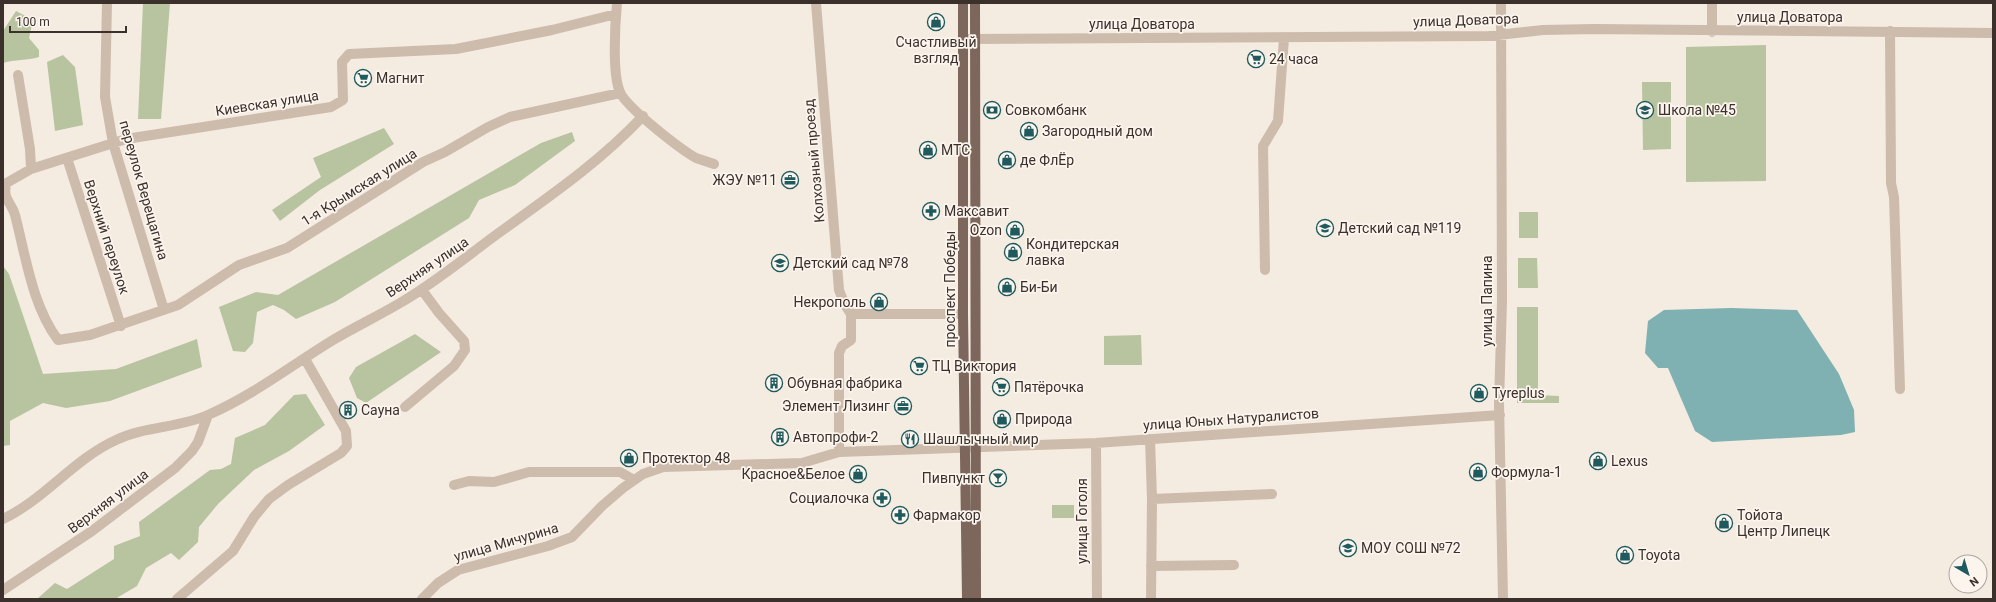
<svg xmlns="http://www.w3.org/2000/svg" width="1996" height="602" viewBox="0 0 1996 602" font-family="Roboto,sans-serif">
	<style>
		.green { fill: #b8c4a0 }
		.water { fill: #7fb0b2 }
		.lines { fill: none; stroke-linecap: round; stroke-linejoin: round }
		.minor { stroke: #cdbbac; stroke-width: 10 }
		.major { stroke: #7d675c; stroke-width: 10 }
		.labels { text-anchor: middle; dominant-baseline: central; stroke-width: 3.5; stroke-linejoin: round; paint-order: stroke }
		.street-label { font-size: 14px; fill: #3b302b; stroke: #fbf5ee }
		.poi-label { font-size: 14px; fill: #3b302b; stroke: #fbf5ee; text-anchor: start }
	</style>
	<rect width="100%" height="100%" fill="#f4ebe1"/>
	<path class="green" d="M143,3H170L161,119H138Z
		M16,11L33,20L29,38L39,50V57C27,61 15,59 3,63V31Z
		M1766,45V181L1686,182V47Z
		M63,55L75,67L83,125L55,131L47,62Z
		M1642,82H1671V149L1643,150Z
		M384,128L394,144L320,190L280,221L272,210L321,177L313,158Z
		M572,132L575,141L515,185L479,200L469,218L335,302L296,319L284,310L273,305L257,312L253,343L245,352L233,351L219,307L256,292L278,295L541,143Z
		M1519,212H1538V238H1519Z
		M1518,258H1537L1538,288H1518Z
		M3,266L9,274L43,374L116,369L197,339L202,367L110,401L66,408L43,403L10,421V445L3,446Z
		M1517,307H1538V395L1559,396V403H1517Z
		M415,334L441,352L366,403L357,398L349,378L356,367Z
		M1141,335L1142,365H1104V336Z
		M306,394L325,425L289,451L254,470L218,504L199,527L198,542L179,560L171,553L146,568L137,586L115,599H37L55,583L67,589L114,559V546L140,536L139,522L210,470L221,469L231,464L235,438L265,425L294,395Z
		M1052,505H1074V518H1052Z"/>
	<path class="water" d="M1731,308L1797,310L1839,374L1854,410L1855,432L1841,435L1712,442L1695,431L1668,368H1658L1645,353L1648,321L1664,310Z"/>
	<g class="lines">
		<path class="minor" d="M107,3L105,97L113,143L164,310
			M617,3C615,24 612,74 620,92C626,107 680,149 696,158C702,160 708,162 714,164
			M816,3L839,290L845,305L851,314V340L842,346L839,353V452
			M1501,3L1502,301L1499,403L1503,599
			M1712,3V32
			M1890,31L1891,183L1894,197L1900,389
			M963,39L1489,36L1543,30L1594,29L1993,33
			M18,75L30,149L31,169
			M67,158L121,326
			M6,184C3,201 11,201 15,215C26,257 32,305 58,340L90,335L178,305L239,265L287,248L423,162L445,152L488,127L510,117L620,93
			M3,185L31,169L126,139L331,107L343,100L342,62L349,54L456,49L552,30L616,14
			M1265,270L1263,146L1278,121L1284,38
			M851,314H963
			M405,407L454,366L465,350L464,341L439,313L422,290
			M1150,439L1152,499L1151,599
			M1096,443L1097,599
			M454,485L469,481L494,482L529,472H620L634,480
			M1152,499L1272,494
			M3,519C45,499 74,459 116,440C145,426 179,428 208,415C252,396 292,365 333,340C355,327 378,316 400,303C436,282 467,256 500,232C550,196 601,161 643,116
			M1151,566L1234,565
			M3,590L92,531L175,468L192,451L198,442L208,415
			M177,599L233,551L254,517L269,499L288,485L341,453L347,446L346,431L305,359
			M422,599L438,583L458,570L548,546L572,537L602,506L623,488L643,474L663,467L802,463L839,452L1096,443L1500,415"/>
		<path class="major" d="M963,3V314L967,599
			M975,3L976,599"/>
	</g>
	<defs>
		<g id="shop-ring" transform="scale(0.9)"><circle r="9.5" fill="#fbf5ee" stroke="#1f5a5e" stroke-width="1.5"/><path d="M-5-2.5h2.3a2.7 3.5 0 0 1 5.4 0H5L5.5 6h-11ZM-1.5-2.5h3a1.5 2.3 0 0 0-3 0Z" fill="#1f5a5e"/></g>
		<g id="supermarket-ring" transform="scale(0.9)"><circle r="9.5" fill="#fbf5ee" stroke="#1f5a5e" stroke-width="1.5"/><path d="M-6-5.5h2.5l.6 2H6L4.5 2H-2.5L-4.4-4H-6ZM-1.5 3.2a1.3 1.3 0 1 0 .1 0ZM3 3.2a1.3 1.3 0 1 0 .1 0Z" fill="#1f5a5e"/></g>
		<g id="bank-ring" transform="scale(0.9)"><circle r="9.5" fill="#fbf5ee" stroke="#1f5a5e" stroke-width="1.5"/><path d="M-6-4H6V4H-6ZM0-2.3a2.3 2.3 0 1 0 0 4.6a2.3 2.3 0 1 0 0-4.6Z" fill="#1f5a5e"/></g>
		<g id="school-ring" transform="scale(0.9)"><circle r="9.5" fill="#fbf5ee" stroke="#1f5a5e" stroke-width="1.5"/><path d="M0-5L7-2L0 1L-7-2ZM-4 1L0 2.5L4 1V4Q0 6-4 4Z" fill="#1f5a5e"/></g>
		<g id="office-ring" transform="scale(0.9)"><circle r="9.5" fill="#fbf5ee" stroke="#1f5a5e" stroke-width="1.5"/><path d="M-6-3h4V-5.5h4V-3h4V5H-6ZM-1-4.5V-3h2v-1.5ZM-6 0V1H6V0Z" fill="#1f5a5e"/></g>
		<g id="pharmacy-ring" transform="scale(0.9)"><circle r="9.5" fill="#fbf5ee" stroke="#1f5a5e" stroke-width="1.5"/><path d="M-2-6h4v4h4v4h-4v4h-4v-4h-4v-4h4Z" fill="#1f5a5e"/></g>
		<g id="building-ring" transform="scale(0.9)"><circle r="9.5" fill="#fbf5ee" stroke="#1f5a5e" stroke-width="1.5"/><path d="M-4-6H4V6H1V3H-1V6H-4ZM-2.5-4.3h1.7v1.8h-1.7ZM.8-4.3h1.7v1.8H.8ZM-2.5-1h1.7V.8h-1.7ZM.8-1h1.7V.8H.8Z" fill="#1f5a5e"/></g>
		<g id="restaurant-ring" transform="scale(0.9)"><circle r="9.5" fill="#fbf5ee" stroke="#1f5a5e" stroke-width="1.5"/><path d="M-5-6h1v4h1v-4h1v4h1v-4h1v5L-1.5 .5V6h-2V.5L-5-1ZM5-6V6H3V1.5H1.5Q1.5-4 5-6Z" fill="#1f5a5e"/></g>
		<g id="bar-ring" transform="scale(0.9)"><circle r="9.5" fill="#fbf5ee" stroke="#1f5a5e" stroke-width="1.5"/><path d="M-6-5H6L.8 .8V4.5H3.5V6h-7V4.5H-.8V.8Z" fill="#1f5a5e"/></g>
	</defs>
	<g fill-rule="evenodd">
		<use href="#shop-ring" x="936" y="22"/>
		<use href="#supermarket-ring" x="1256" y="59"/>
		<use href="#supermarket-ring" x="363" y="78"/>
		<use href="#bank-ring" x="992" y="110"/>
		<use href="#school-ring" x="1645" y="110"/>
		<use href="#shop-ring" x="1029" y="131"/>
		<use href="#shop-ring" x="928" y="150"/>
		<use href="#shop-ring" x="1007" y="160"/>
		<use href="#office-ring" x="790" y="180"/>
		<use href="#pharmacy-ring" x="931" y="211"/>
		<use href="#school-ring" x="1325" y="228"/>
		<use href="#shop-ring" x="1015" y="230"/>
		<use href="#shop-ring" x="1013" y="252"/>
		<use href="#school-ring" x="780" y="263"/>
		<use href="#shop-ring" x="1007" y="287"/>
		<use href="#shop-ring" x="879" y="302"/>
		<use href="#supermarket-ring" x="919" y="366"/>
		<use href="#building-ring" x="774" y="383"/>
		<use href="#supermarket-ring" x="1001" y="387"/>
		<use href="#shop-ring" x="1479" y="393"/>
		<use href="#office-ring" x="903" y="406"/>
		<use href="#building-ring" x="348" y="410"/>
		<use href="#shop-ring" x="1002" y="419"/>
		<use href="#building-ring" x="780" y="437"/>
		<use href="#restaurant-ring" x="910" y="439"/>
		<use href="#shop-ring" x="629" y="458"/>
		<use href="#shop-ring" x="1598" y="461"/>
		<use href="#shop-ring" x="1478" y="472"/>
		<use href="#shop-ring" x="858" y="474"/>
		<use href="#bar-ring" x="998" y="478"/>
		<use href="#pharmacy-ring" x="882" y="498"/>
		<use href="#pharmacy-ring" x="900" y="515"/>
		<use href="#shop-ring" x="1724" y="523"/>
		<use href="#school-ring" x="1348" y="548"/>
		<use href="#shop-ring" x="1625" y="555"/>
	</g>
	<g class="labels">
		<g class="street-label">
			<text x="1790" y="17">улица Доватора</text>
			<text transform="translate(1466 20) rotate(-2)">улица Доватора</text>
			<text x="1142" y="24">улица Доватора</text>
			<text transform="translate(267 103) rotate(-9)">Киевская улица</text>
			<text transform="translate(814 161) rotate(-95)">Колхозный проезд</text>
			<text transform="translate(359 187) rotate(-32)">1-я Крымская улица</text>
			<text transform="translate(144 190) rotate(74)">переулок Верещагина</text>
			<text transform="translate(107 237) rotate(72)">Верхний переулок</text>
			<text transform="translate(427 267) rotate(-34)">Верхняя улица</text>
			<text transform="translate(950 289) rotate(-90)">проспект Победы</text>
			<text transform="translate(1487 301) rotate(-90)">улица Папина</text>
			<text transform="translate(1231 419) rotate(-4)">улица Юных Натуралистов</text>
			<text transform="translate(108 501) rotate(-37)">Верхняя улица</text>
			<text transform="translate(1082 521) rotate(-90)">улица Гоголя</text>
			<text transform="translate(506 542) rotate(-16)">улица Мичурина</text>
		</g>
		<g class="poi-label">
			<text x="936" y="42" text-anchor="middle">Счастливый<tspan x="936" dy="16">взгляд</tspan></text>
			<text x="1269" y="59">24 часа</text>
			<text x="376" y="78">Магнит</text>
			<text x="1005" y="110">Совкомбанк</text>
			<text x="1658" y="110">Школа №45</text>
			<text x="1042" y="131">Загородный дом</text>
			<text x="941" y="150">МТС</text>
			<text x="1020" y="160">де ФлЁр</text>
			<text x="777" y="180" text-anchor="end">ЖЭУ №11</text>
			<text x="944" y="211">Максавит</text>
			<text x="1338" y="228">Детский сад №119</text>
			<text x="1002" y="230" text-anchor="end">Ozon</text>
			<text x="1026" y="244">Кондитерская<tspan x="1026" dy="16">лавка</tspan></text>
			<text x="793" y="263">Детский сад №78</text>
			<text x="1020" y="287">Би-Би</text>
			<text x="866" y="302" text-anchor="end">Некрополь</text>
			<text x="932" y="366">ТЦ Виктория</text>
			<text x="787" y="383">Обувная фабрика</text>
			<text x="1014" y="387">Пятёрочка</text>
			<text x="1492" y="393">Tyreplus</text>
			<text x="890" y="406" text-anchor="end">Элемент Лизинг</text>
			<text x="361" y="410">Сауна</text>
			<text x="1015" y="419">Природа</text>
			<text x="793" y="437">Автопрофи-2</text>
			<text x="923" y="439">Шашлычный мир</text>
			<text x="642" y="458">Протектор 48</text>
			<text x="1611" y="461">Lexus</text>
			<text x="1491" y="472">Формула-1</text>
			<text x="845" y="474" text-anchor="end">Красное&amp;Белое</text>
			<text x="985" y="478" text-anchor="end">Пивпункт</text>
			<text x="869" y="498" text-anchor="end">Социалочка</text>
			<text x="913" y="515">Фармакор</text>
			<text x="1737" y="515">Тойота<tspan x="1737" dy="16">Центр Липецк</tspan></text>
			<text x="1361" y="548">МОУ СОШ №72</text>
			<text x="1638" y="555">Toyota</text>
		</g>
	</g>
	<rect width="1996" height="602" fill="none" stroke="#3b302b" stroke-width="8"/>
	<g transform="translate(1968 574) rotate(142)"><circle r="19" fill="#fbf5ee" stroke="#aea6a0"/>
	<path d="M0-3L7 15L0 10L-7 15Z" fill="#1f5a5e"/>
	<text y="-6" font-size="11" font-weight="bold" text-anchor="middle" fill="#3b302b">N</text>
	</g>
	<path d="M10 26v6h116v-6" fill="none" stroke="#3b302b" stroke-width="2"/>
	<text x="16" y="26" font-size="12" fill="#3b302b" stroke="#fbf5ee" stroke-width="3" paint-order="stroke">100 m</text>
</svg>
